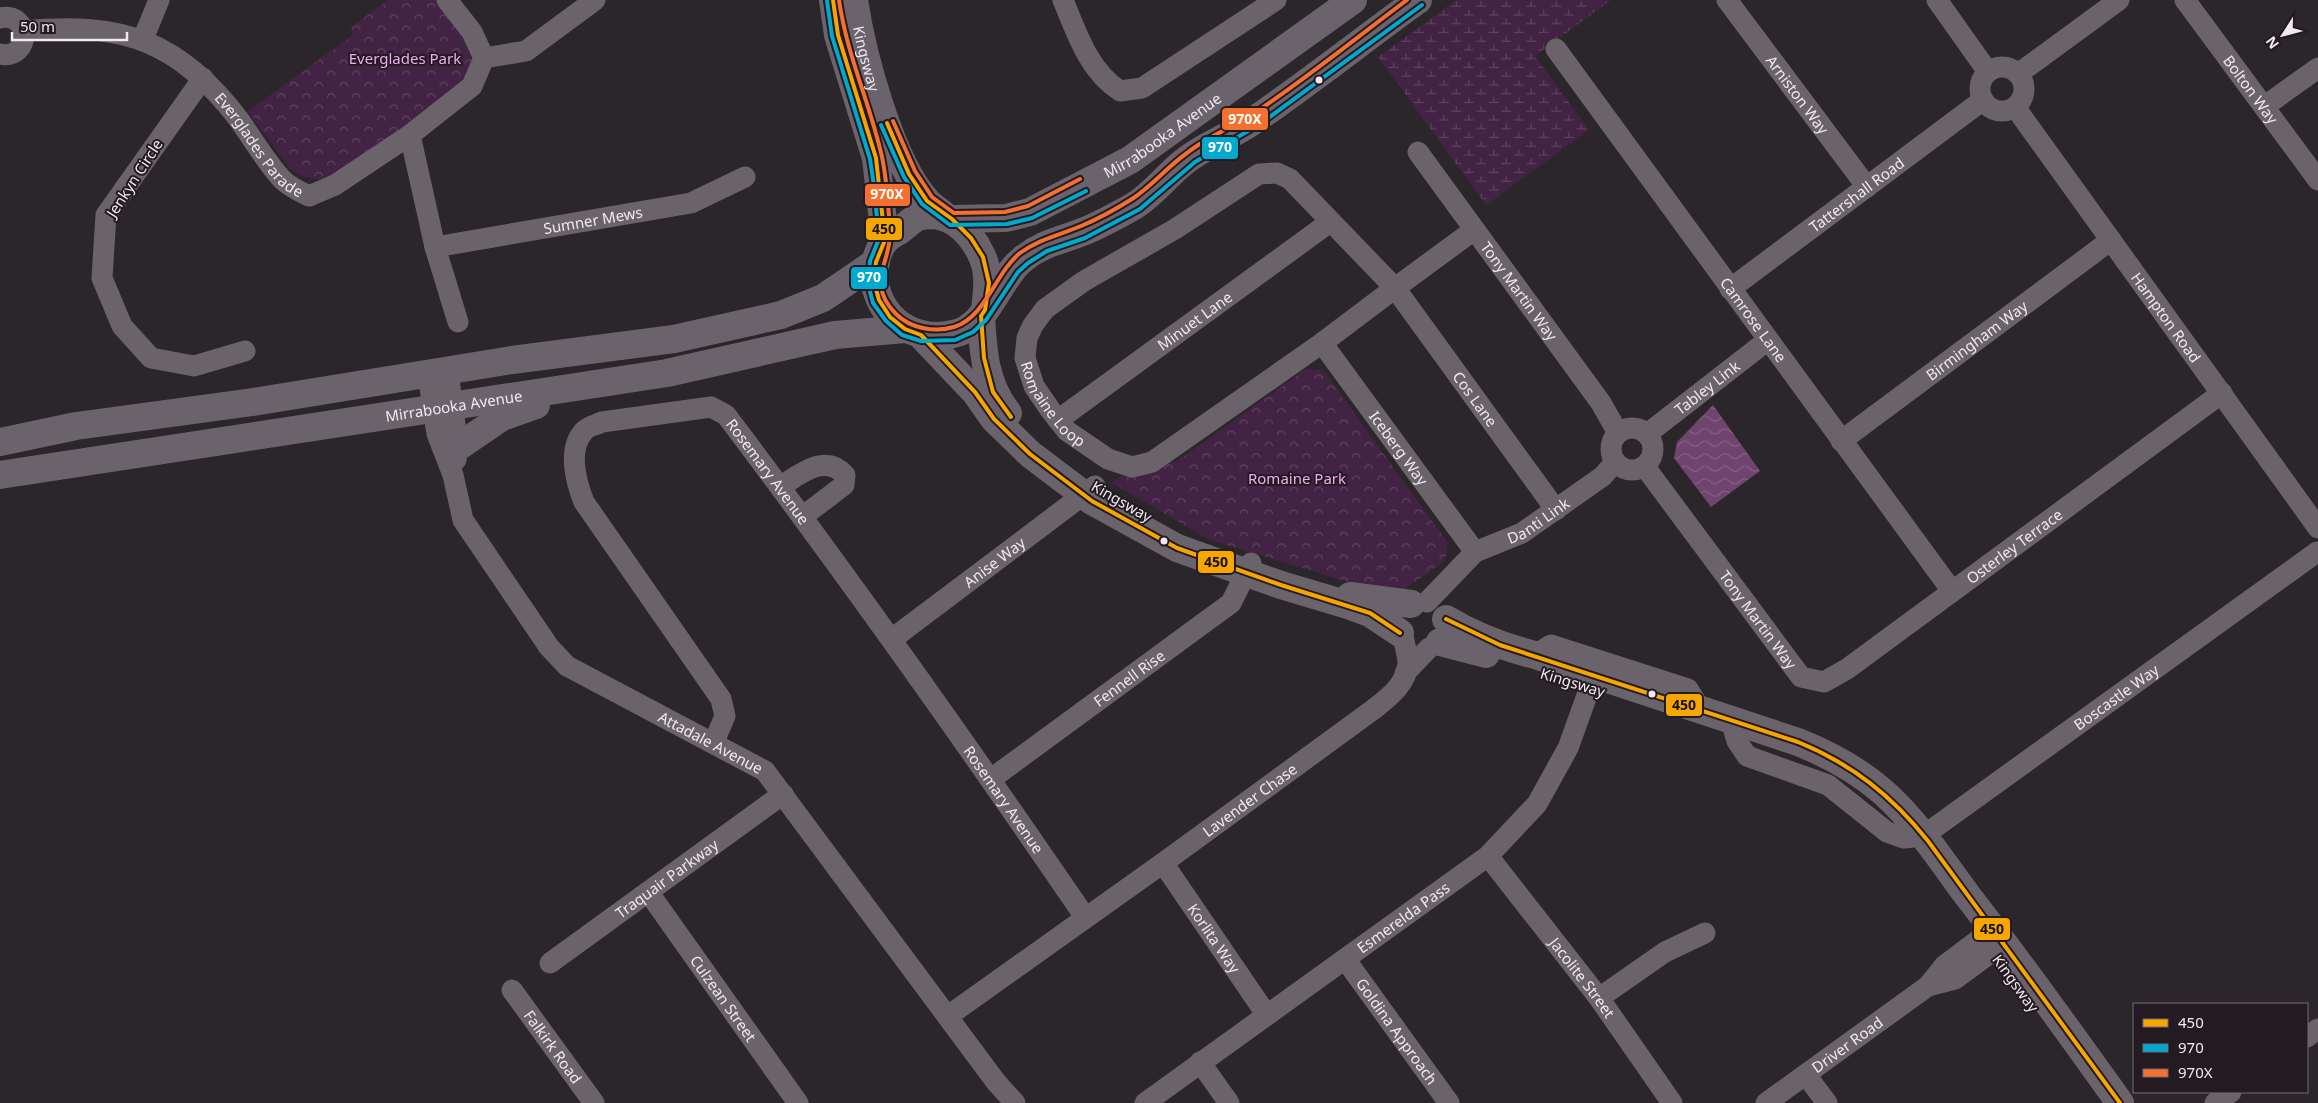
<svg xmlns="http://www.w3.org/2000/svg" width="2318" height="1103" viewBox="0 0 2318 1103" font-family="'Noto Sans',sans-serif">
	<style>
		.wetland { fill: url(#wetland-marsh) }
		.park { fill: url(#park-crowns) }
		.water { fill: url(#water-waves) }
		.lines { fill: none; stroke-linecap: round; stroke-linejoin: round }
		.minor { stroke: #6a636a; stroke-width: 21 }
		.major { stroke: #6b636b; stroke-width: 28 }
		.bus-1-casing { stroke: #231a22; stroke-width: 8 }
		.bus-2-casing { stroke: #231a22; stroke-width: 8 }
		.bus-3-casing { stroke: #231a22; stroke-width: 8 }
		.bus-1 { stroke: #f7a600; stroke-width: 4 }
		.bus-2 { stroke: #00a9ce; stroke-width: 4 }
		.bus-3 { stroke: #f46f30; stroke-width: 4 }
		.bus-dot { fill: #f0eaf0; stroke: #231a22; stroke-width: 2 }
		.labels { text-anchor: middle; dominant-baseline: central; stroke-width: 4; stroke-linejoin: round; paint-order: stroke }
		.park-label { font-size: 15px; fill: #f2abf0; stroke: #231a22 }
		.street-label { font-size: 15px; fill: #f0eaf0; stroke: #231a22 }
		.line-badge { stroke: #231a22; stroke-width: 2 }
		.badge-label { font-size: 14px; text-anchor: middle; font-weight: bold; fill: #fff }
		.pale-badge-label { font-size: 14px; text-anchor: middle; font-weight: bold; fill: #111 }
	</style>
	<defs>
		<pattern id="wetland-marsh" width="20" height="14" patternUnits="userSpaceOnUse" patternTransform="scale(1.25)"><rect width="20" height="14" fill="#432343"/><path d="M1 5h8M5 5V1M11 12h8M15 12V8" fill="none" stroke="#5e435e"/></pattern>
		<pattern id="park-crowns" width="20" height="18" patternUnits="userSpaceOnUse" patternTransform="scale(1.25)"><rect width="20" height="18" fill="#432343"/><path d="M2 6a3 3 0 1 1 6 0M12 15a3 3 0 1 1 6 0" fill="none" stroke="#5e435e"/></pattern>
		<pattern id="water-waves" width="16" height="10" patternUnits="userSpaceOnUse" patternTransform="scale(1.25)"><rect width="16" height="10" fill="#6f446f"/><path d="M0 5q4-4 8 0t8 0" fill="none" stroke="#845f84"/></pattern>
	</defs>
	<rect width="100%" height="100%" fill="#2a262a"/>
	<path class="wetland" d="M1456,0H1611L1535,56L1589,130L1486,205L1378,57Z"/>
	<path class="park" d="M388,0H438L476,56L466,82L332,179C315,181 303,178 289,168L248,111L353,35L350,28Z
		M1306,369L1323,370L1448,543L1445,561L1402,591L1365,587L1210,540L1112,483L1126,472L1177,461Z"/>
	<path class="water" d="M1713,405L1760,471L1711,507L1674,458L1677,442Z"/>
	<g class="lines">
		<g class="minor">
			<path d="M1063,0C1077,34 1089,71 1120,91L1142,88L1276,0"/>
			<path id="s1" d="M1727,0L1867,187"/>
			<path d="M1937,0L1988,72"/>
			<path id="s2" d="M2185,0L2318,180"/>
			<path d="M0,18C32,11 31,61 0,54"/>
			<path id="s3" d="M24,31C122,21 180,41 240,121C251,137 272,171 285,182C292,188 301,192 309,196L335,185L410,135L472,86L484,58L472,32L447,0"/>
			<path d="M143,39L159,0"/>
			<path id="s4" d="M1556,49L1952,591"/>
			<path d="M484,58L526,51L595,0"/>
			<circle cx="2002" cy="89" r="22"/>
			<path d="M2018,74L2119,0"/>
			<path d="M203,78L106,215L102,278L122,326L151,358L194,366L245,351"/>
			<path d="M2265,106L2318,68"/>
			<path id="s5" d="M2015,107L2318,528"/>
			<path id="s6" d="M410,135L435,247L691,203L745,177"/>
			<path id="s7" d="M1418,152L1601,403L1618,433"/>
			<path id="s8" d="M1474,230L1395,288L1290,179L1277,173L1259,174L1175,229L1084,281L1045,309L1033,325L1027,338L1025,358L1034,386L1051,411L1067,431L1108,459L1132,467L1152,462L1322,343L1395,288L1556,510"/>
			<path d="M435,247L458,322"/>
			<path id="s9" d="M1730,289L1983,100"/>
			<path id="s10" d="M1322,343L1475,552"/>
			<path d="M448,372L458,447L456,460"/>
			<path id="s11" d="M428,375L437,434L453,475L463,520L549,647L567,666L765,771L996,1082L1015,1103"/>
			<path id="s12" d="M1058,420L1330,222"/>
			<circle cx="1632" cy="449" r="21"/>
			<path id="s13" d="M1647,434L1768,340"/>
			<path id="s14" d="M1841,441L2111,240"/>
			<path id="s15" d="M1645,467L1801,677L1824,682L1847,669L2222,393"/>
			<path d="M780,487C800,474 825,453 845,475L844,485L802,517"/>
			<path id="s16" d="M1427,602L1475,552L1522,533L1603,476L1615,462"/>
			<path id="s17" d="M892,639L1095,486"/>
			<path d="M1535,655L1551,645L1688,689L1702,712"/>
			<path d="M1405,673L1429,648"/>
			<path id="s18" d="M1734,731L1737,741L1747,756L1828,785L1887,832L1904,838L1923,836L2317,552"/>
			<path id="s19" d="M714,742L725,716L721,699L584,502C576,482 567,449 584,431C588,426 596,425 602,422L711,407L726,415C850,579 969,747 1085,917"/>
			<path id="s20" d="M991,779L1231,603L1251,563"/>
			<path id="s21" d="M1488,856L1599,998L1672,1103"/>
			<path id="s22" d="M1163,863L1266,1014"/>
			<path id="s23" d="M649,893L798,1103"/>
			<path id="s24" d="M1345,959L1449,1103"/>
			<path id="s25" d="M550,963L783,794"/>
			<path d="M1928,986L1955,979L2004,943"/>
			<path id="s26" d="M512,990L594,1103"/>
			<path d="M1599,998L1665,952L1705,933"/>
			<path id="s27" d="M948,1016L1163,863L1374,709C1388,698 1407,684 1408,663C1408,656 1405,647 1404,640"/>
			<path d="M2307,1037L2318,1029"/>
			<path d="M1200,1062L1229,1103"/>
			<path d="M1806,1075L1827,1103"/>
			<path id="s28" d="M1145,1103L1488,856L1537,804L1568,748L1594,676"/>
			<path id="s29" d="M1766,1103L1928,986L1944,966L1993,929"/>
			<path d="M2215,1103L2231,1092"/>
		</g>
		<g class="major">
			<path d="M833,0L838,35L876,158L885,240"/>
			<path id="s30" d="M854,0C862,54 891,162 927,201C932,207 940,211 945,216"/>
			<path id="s31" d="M952,219L1006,218L1030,212L1130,160L1353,0"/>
			<path d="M985,310C987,291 990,273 982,256C970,230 948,209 918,217C913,219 908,224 903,228C898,232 889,236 885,241C875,253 872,274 876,289C886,324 918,342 953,334C989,327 997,279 1023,259C1042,243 1063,240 1085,231C1102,224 1118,215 1134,206C1155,193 1169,172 1189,158C1210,143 1235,134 1256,119C1311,81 1364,39 1418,0"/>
			<path d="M981,316C983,351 985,385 1008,413"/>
			<path d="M921,335L975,392L994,419L1030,454L1092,501L1177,548L1281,585L1348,605L1370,613L1400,633"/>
			<path d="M0,442L76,426L253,402L512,360L674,339L781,315L823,298L876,262"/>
			<path d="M458,447L502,417L536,405"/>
			<path id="s32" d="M0,475L667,373L835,335L905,329"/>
			<path d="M1350,596L1411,604"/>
			<path d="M1446,619C1474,636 1503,647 1535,655L1798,742C1828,754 1858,770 1883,792C1916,821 1941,860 1967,895C2020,963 2070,1033 2120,1103"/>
			<path d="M1440,642L1486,654"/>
		</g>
		<g class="bus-1-casing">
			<path id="bus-1" d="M833,0L838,35L876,158L885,240L876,262L874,282L879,300L890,317L905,329L921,335L975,392L994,419L1030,454L1092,501L1177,548L1281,585L1370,613L1400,633
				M887,123L909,174L927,201L952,219L971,238L983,257L989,283L985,310L981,316L984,358L993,392L1011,417
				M1446,619L1500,645L1798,742C1852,764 1892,796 1928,841L2120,1103"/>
		</g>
		<g class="bus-2-casing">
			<path id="bus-2" d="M827,1L832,36L870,159L874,186L879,239L870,261L868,284L873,303L886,321L902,335L921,341L955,340L973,332L986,320L1018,272L1028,263L1047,251L1085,238L1140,209L1195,162L1260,124L1422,5
				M881,125L904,177L922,204L950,225L1007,224L1032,218L1086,191"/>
		</g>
		<g class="bus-3-casing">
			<path id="bus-3" d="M839,0C847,56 870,103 882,157C887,180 888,205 890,229C893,260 864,282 896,314C910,328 934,333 954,327C986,317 995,273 1020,253C1039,239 1060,235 1081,226C1098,219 1116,209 1132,199C1152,186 1167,167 1187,153C1207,137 1231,128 1253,114C1306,79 1356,38 1407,0
				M893,121L915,171L932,197L954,213L1005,212L1028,206L1080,179"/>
		</g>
		<use href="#bus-1" class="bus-1"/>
		<use href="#bus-2" class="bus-2"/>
		<use href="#bus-3" class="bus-3"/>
	</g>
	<g class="bus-dot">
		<circle cx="1319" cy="80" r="4.5"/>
		<circle cx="1164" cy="541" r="4.5"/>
		<circle cx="1652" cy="694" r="4.5"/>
	</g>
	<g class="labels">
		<g class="park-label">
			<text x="405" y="58">Everglades Park</text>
			<text x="1297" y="478">Romaine Park</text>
		</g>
		<g class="street-label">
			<text stroke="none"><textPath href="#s30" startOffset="60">Kingsway</textPath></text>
			<text stroke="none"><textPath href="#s2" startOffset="111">Bolton Way</textPath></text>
			<text stroke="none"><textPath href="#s1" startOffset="118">Arniston Way</textPath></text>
			<text stroke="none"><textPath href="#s31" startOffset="232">Mirrabooka Avenue</textPath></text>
			<text stroke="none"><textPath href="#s3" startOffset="279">Everglades Parade</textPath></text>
			<text transform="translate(134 178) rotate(-57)">Jenkyn Circle</text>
			<text stroke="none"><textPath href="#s9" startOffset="158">Tattershall Road</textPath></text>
			<text stroke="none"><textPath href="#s6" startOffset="275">Sumner Mews</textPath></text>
			<text stroke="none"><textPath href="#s7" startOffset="172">Tony Martin Way</textPath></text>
			<text stroke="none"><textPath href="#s5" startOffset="259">Hampton Road</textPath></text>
			<text stroke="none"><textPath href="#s4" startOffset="335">Camrose Lane</textPath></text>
			<text stroke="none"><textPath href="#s12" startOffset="169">Minuet Lane</textPath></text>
			<text stroke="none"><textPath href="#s14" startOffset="169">Birmingham Way</textPath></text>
			<text stroke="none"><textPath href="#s13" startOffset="76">Tabley Link</textPath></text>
			<text stroke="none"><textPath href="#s8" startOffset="1206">Cos Lane</textPath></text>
			<text stroke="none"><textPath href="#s8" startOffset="644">Romaine Loop</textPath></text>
			<text stroke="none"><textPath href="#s32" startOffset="459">Mirrabooka Avenue</textPath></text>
			<text stroke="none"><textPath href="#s10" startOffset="130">Iceberg Way</textPath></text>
			<text stroke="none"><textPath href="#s19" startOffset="578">Rosemary Avenue</textPath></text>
			<text transform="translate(1122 501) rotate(30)">Kingsway</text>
			<text stroke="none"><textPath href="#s16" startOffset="140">Danti Link</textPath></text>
			<text stroke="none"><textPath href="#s15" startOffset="519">Osterley Terrace</textPath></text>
			<text stroke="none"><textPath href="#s17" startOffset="128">Anise Way</textPath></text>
			<text stroke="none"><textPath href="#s15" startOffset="190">Tony Martin Way</textPath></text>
			<text stroke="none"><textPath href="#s20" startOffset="171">Fennell Rise</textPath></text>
			<text transform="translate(1573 682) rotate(17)">Kingsway</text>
			<text stroke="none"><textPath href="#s18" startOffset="465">Boscastle Way</textPath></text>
			<text stroke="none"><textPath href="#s11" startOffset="492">Attadale Avenue</textPath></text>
			<text stroke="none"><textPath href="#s19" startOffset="982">Rosemary Avenue</textPath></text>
			<text stroke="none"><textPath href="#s27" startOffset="371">Lavender Chase</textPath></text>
			<text stroke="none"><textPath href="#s25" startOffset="144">Traquair Parkway</textPath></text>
			<text stroke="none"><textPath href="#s28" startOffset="318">Esmerelda Pass</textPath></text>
			<text stroke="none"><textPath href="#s22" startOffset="91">Korlita Way</textPath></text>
			<text stroke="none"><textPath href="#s21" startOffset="154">Jacolite Street</textPath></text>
			<text transform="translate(2016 983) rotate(54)">Kingsway</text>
			<text stroke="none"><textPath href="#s23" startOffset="129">Culzean Street</textPath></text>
			<text stroke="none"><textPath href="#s24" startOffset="89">Goldina Approach</textPath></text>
			<text stroke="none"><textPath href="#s29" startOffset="100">Driver Road</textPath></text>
			<text stroke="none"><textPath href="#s26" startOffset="70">Falkirk Road</textPath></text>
		</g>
	</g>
	<g class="line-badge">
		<rect x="1221" y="107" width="48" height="24" rx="5" fill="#f46f30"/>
		<rect x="1201" y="136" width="38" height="24" rx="5" fill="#00a9ce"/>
		<rect x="864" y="183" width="47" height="24" rx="5" fill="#f46f30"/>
		<rect x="865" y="217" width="38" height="24" rx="5" fill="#f7a600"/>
		<rect x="850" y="266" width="38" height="24" rx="5" fill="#00a9ce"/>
		<rect x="1197" y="550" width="38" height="24" rx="5" fill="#f7a600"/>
		<rect x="1665" y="693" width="38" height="24" rx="5" fill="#f7a600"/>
		<rect x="1973" y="917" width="38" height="24" rx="5" fill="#f7a600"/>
	</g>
	<g class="badge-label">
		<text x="1245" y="124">970X</text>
		<text x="1220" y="152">970</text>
		<text x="887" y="199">970X</text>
		<text x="869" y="282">970</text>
	</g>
	<g class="pale-badge-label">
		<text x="884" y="234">450</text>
		<text x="1216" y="567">450</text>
		<text x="1684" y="710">450</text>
		<text x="1992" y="934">450</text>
	</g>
	<rect x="2133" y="1003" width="175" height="90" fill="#231a22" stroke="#756d74"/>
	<rect x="2143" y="1019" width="25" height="8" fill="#f7a600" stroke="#756d74"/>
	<text x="2178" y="1028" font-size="15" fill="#f0eaf0">450</text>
	<rect x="2143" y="1044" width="25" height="8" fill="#00a9ce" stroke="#756d74"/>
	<text x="2178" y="1053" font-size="15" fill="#f0eaf0">970</text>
	<rect x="2143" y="1069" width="25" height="8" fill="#f46f30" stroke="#756d74"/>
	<text x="2178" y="1078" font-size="15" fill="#f0eaf0">970X</text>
	<g transform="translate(2283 35) rotate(234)" stroke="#231a22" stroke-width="4" paint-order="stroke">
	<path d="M0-4L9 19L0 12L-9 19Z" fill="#f0eaf0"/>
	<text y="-8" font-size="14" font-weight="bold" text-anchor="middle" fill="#f0eaf0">N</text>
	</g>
	<path d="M12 32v8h115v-8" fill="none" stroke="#f0eaf0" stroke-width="2.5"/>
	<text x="20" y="32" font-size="15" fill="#f0eaf0" stroke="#231a22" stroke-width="4" paint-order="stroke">50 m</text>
</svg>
